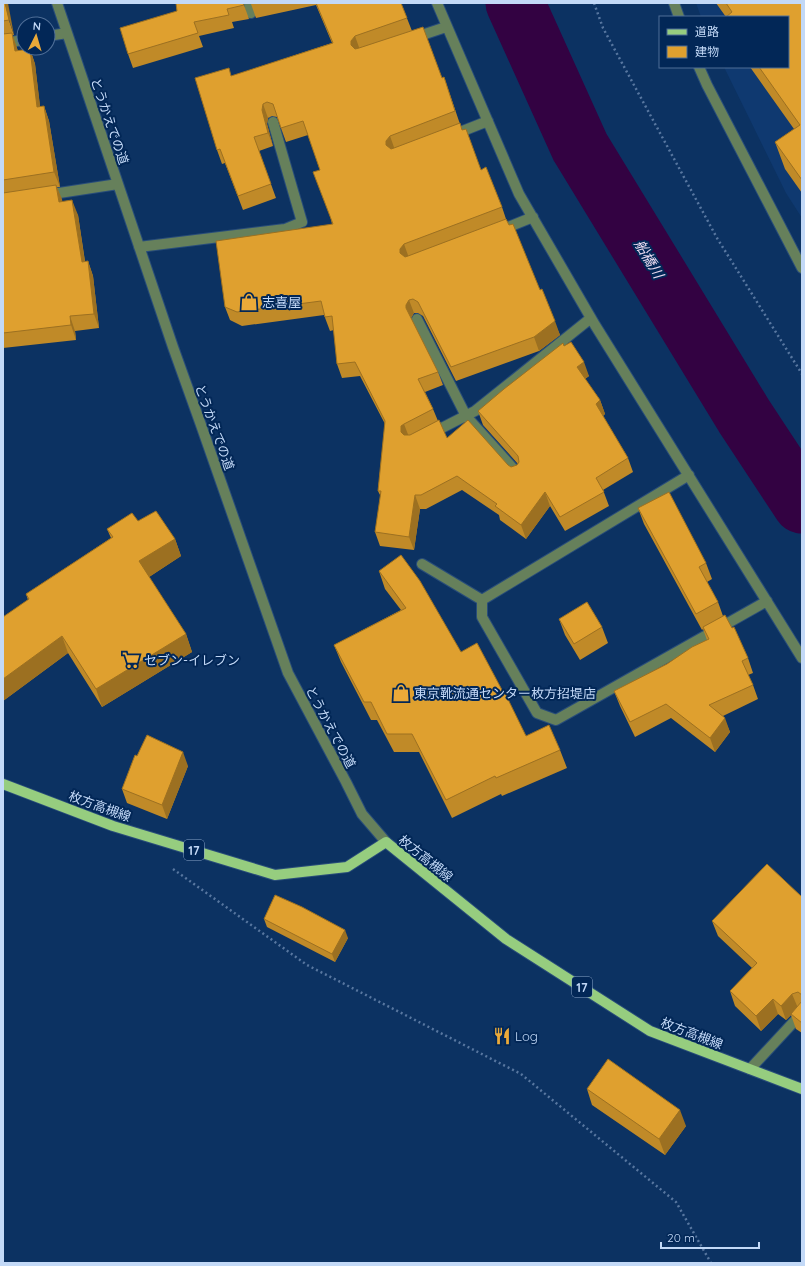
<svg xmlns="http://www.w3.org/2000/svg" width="805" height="1266" viewBox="0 0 805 1266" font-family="Quicksand,'Noto Sans JP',sans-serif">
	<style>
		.built { fill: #0f3970 }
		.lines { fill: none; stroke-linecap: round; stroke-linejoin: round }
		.river { stroke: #330242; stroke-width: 59 }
		.minor-casing { stroke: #294d7a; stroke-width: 12 }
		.major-casing { stroke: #294d7a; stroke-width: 12 }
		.path { stroke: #5877a0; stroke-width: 2.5; stroke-dasharray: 2 3; stroke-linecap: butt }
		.minor { stroke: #66805b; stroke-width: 10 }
		.major { stroke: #96cd7f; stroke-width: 10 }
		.wall { fill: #c08a28 }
		.shaded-wall { fill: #9c7021 }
		.building { fill: #dfa02f; stroke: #9c7021 }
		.labels { text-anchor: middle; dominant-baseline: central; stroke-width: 4; stroke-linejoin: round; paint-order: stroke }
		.shield { fill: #022757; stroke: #89a4c7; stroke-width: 1 }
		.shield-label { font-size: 12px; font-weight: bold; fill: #c3d9f7 }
		.street-label { font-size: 13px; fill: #c3d9f7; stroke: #022757 }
		.poi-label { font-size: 13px; fill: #c3d9f7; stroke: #022757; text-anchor: start }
		.water-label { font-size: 14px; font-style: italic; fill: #ebdbf1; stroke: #022757 }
	</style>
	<rect width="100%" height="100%" fill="#0c3262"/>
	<path class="built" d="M696,3H802V218L786,193L724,67H788V17H701Z"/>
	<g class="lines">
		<path class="river" d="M515,3L580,147L744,416L802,504"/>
		<g class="minor-casing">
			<path id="minor" d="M57,3L173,347L201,425L288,673L346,782L362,814L386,842
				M249,3L251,13
				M437,3L519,194L595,325L802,658
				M674,3L679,17
				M48,36L67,33
				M413,38L446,27
				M3,43L24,40
				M699,67L707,85L802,268
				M455,134L488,121
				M46,195L118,184
				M501,230L533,217
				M139,247L285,229L302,222L273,122
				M417,319L466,416L518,474
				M432,433L475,411L591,318
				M689,475L482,600V617L537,713L556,720L767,601
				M422,564L482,600
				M750,1069L802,1013"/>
		</g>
		<g class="major-casing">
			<path id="major" d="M3,784L113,826L275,875L347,867L386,842L506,939L650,1031L802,1089"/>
		</g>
		<path class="path" d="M594,3L603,28L717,238L802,374
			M173,869L307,965L521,1074L676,1202L711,1263"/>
		<use href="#minor" class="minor"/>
		<use href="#major" class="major"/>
	</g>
	<path class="wall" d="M3,3L14,35H12L18,51L30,49L35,64L40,107L44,106L49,121L60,187H57L62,202L78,215L85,261H88L93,276L99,328L75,331L76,340L3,348Z
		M176,3H243V4L244,5L249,19L232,22L234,28L199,36L203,47L133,68L128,54L177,11Z
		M251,3H401L412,31L442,78L444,77L462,130L481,170L502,207L506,219L540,290L560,335L539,351L456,381L423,316L418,313H414L411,318L438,372L443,385L425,392L433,409L438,421L447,438L511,467L517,465L518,464L483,425L478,411L564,346L589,376L585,379L600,400L605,414L603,416L628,458L633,472L603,490L609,506L565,531L550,506L526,539L500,520L499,515L462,490L426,509H420L414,550L380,546L375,532L381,497L378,491L385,424L360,376L342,378L337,364L334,330L330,331L324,315L242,326L230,320L225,307L332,224L320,170L308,135L286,142L277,117L272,116L268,118L267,124L273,146L259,151L276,198L243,210L225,163L222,164L217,150L232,76L332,43L316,5L256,18L251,4Z
		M716,3H802V193L785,169L775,142L794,129L750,67H788L726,17Z
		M638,508L706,563L712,579L707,582L718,602L723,616L748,658L753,673L748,675L753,685L758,699L723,716L730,732L715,752L671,718L635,737L620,706L614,691L667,664L707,640L703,629L702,630L644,524Z
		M107,529L175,539L181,556L149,577L186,634L192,652L102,707L68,653L3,701V617L28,600L26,594L111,538Z
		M379,571L461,652L526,736L560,750L567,768L502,796L501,794L452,818L419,752H394L377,720H371L341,662L334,645L401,610L385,589Z
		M559,619L602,627L608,643L580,660L565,635Z
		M137,756L188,766L167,819L127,803L122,789Z
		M802,897V1033L796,1029L791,1015L786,1020L778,1014L761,1031L735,1006L730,991L752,968L718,936L712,921Z
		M264,919L348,938L335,962L267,927Z
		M587,1089L686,1126L665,1155L592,1105Z"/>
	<path class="shaded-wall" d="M5,3H8L14,35L9,20Z
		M12,33L17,48L21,66L15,51Z
		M355,36L360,50L356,54L351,45V41Z
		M30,49L35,64L42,122L37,107Z
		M263,104L268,118L267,124L273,146L268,133L262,110Z
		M44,106L49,121L60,187L54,172Z
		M390,136L395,150L391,155L386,145V141Z
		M56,185L62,199L65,217L59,202Z
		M72,200L78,215L87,276L82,262Z
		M404,244L409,258L405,263L400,253V249Z
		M88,261L93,276L99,328L94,314Z
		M409,300L414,313L411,318L406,308V305Z
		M70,316L75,331L76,340L71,325Z
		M555,321L560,335L539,351L534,337Z
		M584,362L589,376L582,381L577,367Z
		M600,400L605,414L601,417L596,404Z
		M404,424L409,437L406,440L401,432V426Z
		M545,492L550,506L526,539L521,525Z
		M415,495L420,509L414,550L409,537Z
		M175,539L181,556L146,579L139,561Z
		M186,634L192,652L102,707L96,689Z
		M62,636L68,653L3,701V679Z
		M725,718L730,732L715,752L710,738Z
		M183,752L188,766L167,819L162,805Z
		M345,930L348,938L335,962L332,954Z
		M792,994L798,1008L786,1020L781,1006Z
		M773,999L778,1014L761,1031L756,1016Z
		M680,1110L686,1126L665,1155L659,1139Z"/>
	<path class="building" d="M3,3H5L9,20L3,21Z
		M176,3H242L244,5L227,9L229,15L194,22L198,33L128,54L120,28L177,11Z
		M316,3H401L407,18L355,36L351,41V45L355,49L359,48L423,27L442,78L444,77L455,111L390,136L386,141V145L391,149L394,148L460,123L462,130L466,129L481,170L486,167L502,207L404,244L400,249V253L405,257L408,256L506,219L509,225L513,224L540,290L542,289L555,321L534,337L451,367L418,302L413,299L409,300L406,305V308L438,372L418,379L433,409L404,424L401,426V432L404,435H410L439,420L447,438L468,420L508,465L511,467L517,465L519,462L518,456L478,411L504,389L563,343L564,346L571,342L584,362L577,367L600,400L596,404L628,458L596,478L604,492L560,517L545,492L521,525L495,506L497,504L457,476L421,495H415L409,537L375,532L381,491H378L385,421L355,362L337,364L332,316L325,317L321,301L237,312L225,307L216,241L333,224L313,172L320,170L303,121L281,128L273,104L267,102L263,104L262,110L268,133L254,137L271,184L238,196L220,149L217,150L195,78L229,68L231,76L333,43Z
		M726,3H802V180L775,142L800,125L759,67H788V17H726L732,12Z
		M12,33L15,51L30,49L37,107L44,106L54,172L3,180V34Z
		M56,185L59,202L72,200L82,262L88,261L94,314L70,316L71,325L3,333V193Z
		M669,492L706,563L699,567L718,602L696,614L638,508Z
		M156,511L175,539L139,561L186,634L96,689L62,636L3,679V617L29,599L26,594L113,537L107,529L132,513L138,521Z
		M401,555L420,581L461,652L477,643L502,690L503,689L526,736L549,725L560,750L496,778L495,776L446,800L412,734H387L371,702H364L334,645L406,608L379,571Z
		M587,602L602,627L574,644L559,619Z
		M725,615L732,628L734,627L748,658L742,661L753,685L709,705L725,718L710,738L666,704L630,722L614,691L667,664L692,647L709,639L703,627Z
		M147,735L183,752L162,805L122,789L135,755L137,756Z
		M767,864L802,897V995L798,992L792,994L781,1006L773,999L756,1016L730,991L757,963L712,921Z
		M275,895L302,907L345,930L332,954L264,919Z
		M802,1001V1023L791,1014Z
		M608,1059L680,1110L659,1139L587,1089Z"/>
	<defs>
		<g id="shop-bare" transform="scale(1.38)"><path d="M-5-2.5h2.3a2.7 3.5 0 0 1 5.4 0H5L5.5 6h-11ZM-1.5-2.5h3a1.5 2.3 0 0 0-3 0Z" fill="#ebaa39" stroke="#022757" stroke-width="2.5" paint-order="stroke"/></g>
		<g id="supermarket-bare" transform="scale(1.38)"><path d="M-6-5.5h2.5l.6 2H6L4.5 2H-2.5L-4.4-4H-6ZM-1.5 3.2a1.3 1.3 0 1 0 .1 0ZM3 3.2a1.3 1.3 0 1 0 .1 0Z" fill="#ebaa39" stroke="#022757" stroke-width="2.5" paint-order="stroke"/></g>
		<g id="restaurant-bare" transform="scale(1.38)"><path d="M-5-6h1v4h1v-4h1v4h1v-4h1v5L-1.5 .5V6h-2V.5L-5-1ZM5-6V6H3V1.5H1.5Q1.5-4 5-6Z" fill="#ebaa39" stroke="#022757" stroke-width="2.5" paint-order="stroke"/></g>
	</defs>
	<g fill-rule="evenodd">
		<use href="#shop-bare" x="249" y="302"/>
		<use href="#supermarket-bare" x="131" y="660"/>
		<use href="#shop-bare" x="401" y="693"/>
		<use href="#restaurant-bare" x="502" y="1036"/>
	</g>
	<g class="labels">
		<g class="shield">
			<rect x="184" y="840" width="20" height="20" rx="3"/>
			<rect x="572" y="977" width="20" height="20" rx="3"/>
		</g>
		<g class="shield-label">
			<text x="194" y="850">17</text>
			<text x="582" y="987">17</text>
		</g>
		<g class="street-label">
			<text transform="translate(110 121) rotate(71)">とうかえでの道</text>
			<text transform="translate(215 427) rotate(70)">とうかえでの道</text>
			<text transform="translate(331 727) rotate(62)">とうかえでの道</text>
			<text transform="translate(100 806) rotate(20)">枚方高槻線</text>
			<text transform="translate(426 858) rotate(39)">枚方高槻線</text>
			<text transform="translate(692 1033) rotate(21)">枚方高槻線</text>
		</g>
		<g class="poi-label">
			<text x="262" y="302">志喜屋</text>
			<text x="144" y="660">セブン-イレブン</text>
			<text x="414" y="693">東京靴流通センター枚方招堤店</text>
			<text x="515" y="1036">Log</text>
		</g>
		<g class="water-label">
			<text transform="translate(649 259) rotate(59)">船橋川</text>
		</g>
	</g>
	<rect width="805" height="1266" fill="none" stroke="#c3d9f7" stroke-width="8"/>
	<rect x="659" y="16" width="130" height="52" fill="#022757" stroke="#4f6e97"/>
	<rect x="667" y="29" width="20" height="6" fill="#96cd7f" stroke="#4f6e97"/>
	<text x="695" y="36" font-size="12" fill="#c3d9f7">道路</text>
	<rect x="667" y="46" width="20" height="12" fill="#dfa02f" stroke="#4f6e97"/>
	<text x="695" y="56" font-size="12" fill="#c3d9f7">建物</text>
	<g transform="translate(36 36) rotate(5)"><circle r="19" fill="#022757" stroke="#4f6e97"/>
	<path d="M0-3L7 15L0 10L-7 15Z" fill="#ebaa39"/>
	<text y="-6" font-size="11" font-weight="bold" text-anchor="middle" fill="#c3d9f7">N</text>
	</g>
	<path d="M661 1242v6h98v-6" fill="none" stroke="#c3d9f7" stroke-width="2"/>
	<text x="667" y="1242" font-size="12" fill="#c3d9f7" stroke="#022757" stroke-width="3" paint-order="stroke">20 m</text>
</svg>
